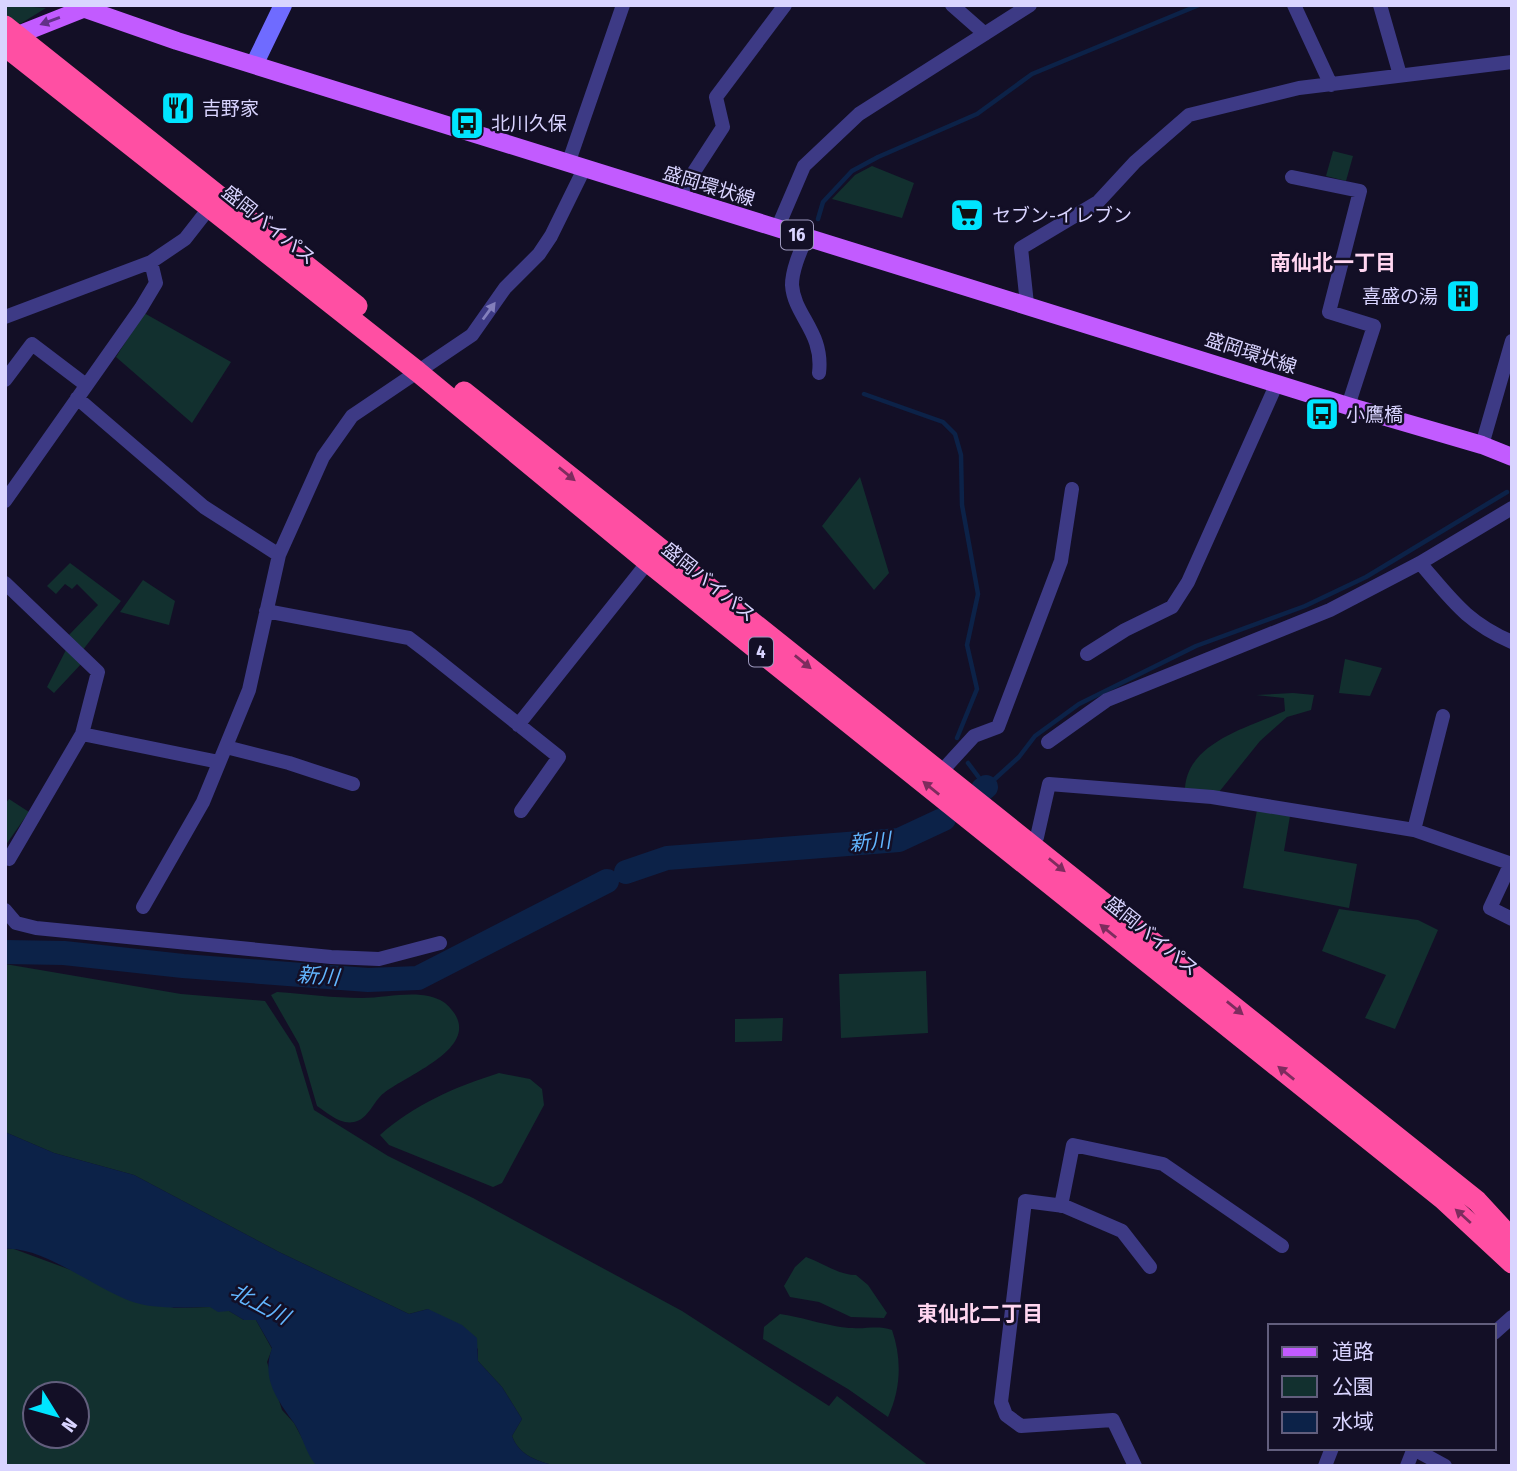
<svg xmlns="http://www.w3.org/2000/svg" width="1517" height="1471" viewBox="0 0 1517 1471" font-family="'Fira Sans Condensed','Noto Sans JP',sans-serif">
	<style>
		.green { fill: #12302f; fill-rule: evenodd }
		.water { fill: #0c2248 }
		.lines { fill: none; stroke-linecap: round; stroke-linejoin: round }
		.stream { stroke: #0c2248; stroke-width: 4.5 }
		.river { stroke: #0c2248; stroke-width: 24 }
		.street { stroke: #3d3a85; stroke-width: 14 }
		.secondary { stroke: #6f6bff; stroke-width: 18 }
		.primary { stroke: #c25bff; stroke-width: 18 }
		.highway { stroke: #ff4fa3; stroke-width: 21 }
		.oneway { fill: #623188 }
		.oneway2 { fill: #837fbc }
		.oneway3 { fill: #7d2c5e }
		.labels { text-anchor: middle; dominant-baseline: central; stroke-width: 5; stroke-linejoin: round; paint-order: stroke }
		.shield { fill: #130f26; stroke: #9e99be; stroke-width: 2 }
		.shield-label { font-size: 18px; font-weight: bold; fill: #d9d4ff }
		.poi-label { font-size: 19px; fill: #d9d4ff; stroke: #130f26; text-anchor: start }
		.street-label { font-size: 19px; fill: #d9d4ff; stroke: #130f26 }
		.neighbourhood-label { font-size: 21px; font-weight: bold; fill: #ffd6f0; stroke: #130f26 }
		.water-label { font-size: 21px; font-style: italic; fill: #62b6ff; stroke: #130f26 }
	</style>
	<rect width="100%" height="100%" fill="#130f26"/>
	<path class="green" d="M5,5L46,8L20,24L5,15Z
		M1333,151L1353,156L1346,181L1326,176Z
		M872,166L914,183L902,218L832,199L855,175Z
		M144,313L231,362L192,423L116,357Z
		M860,477L889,573L874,590L822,526Z
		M70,563L121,601L82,651L68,636L98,605L77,584L72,589L65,584L56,594L47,586Z
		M143,580L175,601L169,625L120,612Z
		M67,648L82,663L54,693L47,687Z
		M1345,659L1382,668L1370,696L1339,693Z
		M1293,693L1314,695L1311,710L1287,717L1260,741L1219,792L1185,788C1188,742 1249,727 1285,711L1284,698L1256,695Z
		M9,799L29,812L5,846V804Z
		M1257,810L1290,816L1284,851L1357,864L1349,908L1243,888Z
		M1339,909L1418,920L1438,930L1395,1029L1365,1018L1386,975L1322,951Z
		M5,964L181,994L265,1001L295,1047L314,1110L388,1156L473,1198L682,1311L829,1406L837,1396L929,1466H558C539,1462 519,1456 512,1436L522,1419L502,1387L478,1361V1349L428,1309L409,1314L279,1252L134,1175L54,1153L5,1132Z
		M926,971L928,1033L841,1038L839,974Z
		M277,992C305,994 334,998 362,998C381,998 402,993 421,995C428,995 440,999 445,1003C492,1044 409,1073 384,1093C373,1101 369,1119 354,1122C340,1125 328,1113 317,1106L299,1044L271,995Z
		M783,1018L782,1041L735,1042V1019Z
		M499,1073L530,1079L542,1089L544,1105L502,1183L493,1187L389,1145L380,1135C415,1104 455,1087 499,1073Z
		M5,1249H14L174,1308L211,1307L229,1311L244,1320H256L272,1349L267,1362L282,1410L294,1423L317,1466H5ZM35,1394H77V1436H35Z
		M806,1257C823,1263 838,1275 856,1275L868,1285L887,1313L884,1318L851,1317L819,1302L790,1297L784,1286L795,1267Z
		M780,1314C803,1317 832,1328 853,1328C867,1329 878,1325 892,1330C902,1359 901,1389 888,1417L848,1389L763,1339L764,1327Z"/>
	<path class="water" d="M5,1132L54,1153L134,1175L279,1252L409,1314L428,1309L462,1325L477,1338L478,1361L502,1387L522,1419L512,1436C519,1456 539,1462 558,1466H317C306,1455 303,1436 294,1423C277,1399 261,1379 272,1348L256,1320H244L229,1311L218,1312L210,1307C185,1307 154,1310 130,1301C95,1288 42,1246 5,1249Z"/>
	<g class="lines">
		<path class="stream" d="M818,219L823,202L852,171L878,157L977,114L1032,74L1199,5
			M864,394L943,422L955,434L961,455L962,505L978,594L967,645L977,689L957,738
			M968,763L986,787L1019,757L1035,736L1079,704L1196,646L1305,606L1366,577L1507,492"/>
		<path class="river" d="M983,789L986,787
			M626,872L667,858L899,840L944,819
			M5,952L64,953L183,966L368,980L418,978L607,881"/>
		<path class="street" d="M952,5L985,34
			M1294,5L1331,85
			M1380,5L1400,75
			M568,164L623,5
			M1292,177L1360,191L1329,312L1374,326L1348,406
			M677,198L723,127L716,97L785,5
			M777,229L804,166L859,114L1030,5
			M806,238C800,252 792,270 792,285C794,316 824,332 819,373
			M1027,304L1021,248L1098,202L1135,162L1189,115L1299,88L1512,62
			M5,317L151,262L185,239L210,207
			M5,380L32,344L86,385
			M77,398L204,507L279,555
			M1482,445L1512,341
			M5,501L141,308L156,283L151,262
			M1420,563C1452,600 1466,622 1512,642
			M5,583L98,672L82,734
			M266,611L409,638L430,654L559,757L521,811
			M1087,654L1125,630L1172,607L1188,582L1277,383
			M518,725L648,562
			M1048,742L1107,700L1330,610L1420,563L1512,508
			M226,747L289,763L353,784
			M941,772L974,736L998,727L1061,561L1072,489
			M1414,830L1443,716
			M1031,845L1037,837L1049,784L1212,797L1414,830L1512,864
			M5,856L9,859L82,734L219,762
			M1511,863L1490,908L1512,919
			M143,907L203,802L249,690L279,555L323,457L352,416L472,335L505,288L539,254L551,236L584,169
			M5,910L16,923L36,928L331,957L379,959L440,943
			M1061,1206L1073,1145L1163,1164L1282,1246
			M1494,1333L1512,1317
			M1412,1448L1445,1466
			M1135,1466L1113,1420L1021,1426L1006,1415L1001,1402L1025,1201L1064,1206L1122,1231L1150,1267
			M1325,1466L1332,1448
			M1407,1466L1414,1448"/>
		<path class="secondary" d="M255,63L283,5"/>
		<path class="primary" d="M74,5L177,41L1348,406L1482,445L1512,457
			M5,40L83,9"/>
		<path class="highway" d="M5,26L357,306
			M5,46L418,372L648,562L1443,1199L1512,1263
			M464,392L1477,1201L1512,1239"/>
	</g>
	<defs><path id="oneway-solid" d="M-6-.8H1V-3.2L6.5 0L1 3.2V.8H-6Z" transform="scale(1.75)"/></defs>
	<use class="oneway" href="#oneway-solid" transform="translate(50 21) rotate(160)"/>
	<use class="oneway2" href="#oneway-solid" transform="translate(489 311) rotate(-54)"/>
	<g class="oneway3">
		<use href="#oneway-solid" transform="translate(567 474) rotate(39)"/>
		<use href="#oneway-solid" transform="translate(803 662) rotate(39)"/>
		<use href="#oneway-solid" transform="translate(931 788) rotate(-141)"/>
		<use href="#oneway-solid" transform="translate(1057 865) rotate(39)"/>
		<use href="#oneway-solid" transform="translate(1108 931) rotate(-141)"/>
		<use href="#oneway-solid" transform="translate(1235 1008) rotate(39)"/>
		<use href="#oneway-solid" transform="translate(1286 1073) rotate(-141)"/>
		<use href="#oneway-solid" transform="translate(1463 1216) rotate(-138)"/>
	</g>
	<defs>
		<g id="restaurant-square" transform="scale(1.75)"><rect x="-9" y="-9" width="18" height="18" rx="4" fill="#00e5ff" stroke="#130f26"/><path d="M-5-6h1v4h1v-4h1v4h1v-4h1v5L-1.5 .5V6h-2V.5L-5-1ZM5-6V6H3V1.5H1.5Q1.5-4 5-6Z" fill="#111"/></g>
		<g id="bus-square" transform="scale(1.75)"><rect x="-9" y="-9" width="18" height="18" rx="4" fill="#00e5ff" stroke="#130f26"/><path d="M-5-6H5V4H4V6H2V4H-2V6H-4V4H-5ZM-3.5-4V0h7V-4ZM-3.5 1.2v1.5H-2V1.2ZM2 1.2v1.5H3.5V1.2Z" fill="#111"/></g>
		<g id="supermarket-square" transform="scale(1.75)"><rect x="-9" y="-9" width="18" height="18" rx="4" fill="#00e5ff" stroke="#130f26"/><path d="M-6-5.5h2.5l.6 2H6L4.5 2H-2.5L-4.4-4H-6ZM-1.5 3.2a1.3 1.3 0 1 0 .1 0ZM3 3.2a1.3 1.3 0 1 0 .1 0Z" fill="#111"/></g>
		<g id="building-square" transform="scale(1.75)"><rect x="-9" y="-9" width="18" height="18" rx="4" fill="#00e5ff" stroke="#130f26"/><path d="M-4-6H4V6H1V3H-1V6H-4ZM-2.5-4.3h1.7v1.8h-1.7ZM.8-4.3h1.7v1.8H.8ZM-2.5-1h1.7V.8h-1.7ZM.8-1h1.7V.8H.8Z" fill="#111"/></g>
	</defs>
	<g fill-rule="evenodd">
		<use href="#restaurant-square" x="178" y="108"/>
		<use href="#bus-square" x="467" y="123"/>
		<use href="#supermarket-square" x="967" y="215"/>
		<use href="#building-square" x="1463" y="296"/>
		<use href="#bus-square" x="1322" y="414"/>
	</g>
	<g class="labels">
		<g class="shield">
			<rect x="781" y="220.5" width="32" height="29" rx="5"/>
			<rect x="749" y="637.5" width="24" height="29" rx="5"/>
		</g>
		<g class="shield-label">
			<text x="797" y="235">16</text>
			<text x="761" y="652">4</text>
		</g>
		<g class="poi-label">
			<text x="202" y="108">吉野家</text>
			<text x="491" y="123">北川久保</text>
			<text x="992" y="215">セブン-イレブン</text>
			<text x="1438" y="296" text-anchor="end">喜盛の湯</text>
			<text x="1346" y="414">小鷹橋</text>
		</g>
		<g class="street-label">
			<text transform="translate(709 186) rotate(17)">盛岡環状線</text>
			<text transform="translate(269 225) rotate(39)">盛岡バイパス</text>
			<text transform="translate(1251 353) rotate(18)">盛岡環状線</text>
			<text transform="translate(709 582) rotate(39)">盛岡バイパス</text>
			<text transform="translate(1152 936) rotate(39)">盛岡バイパス</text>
		</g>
		<g class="neighbourhood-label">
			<text x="1333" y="263">南仙北一丁目</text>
			<text x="980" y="1314">東仙北二丁目</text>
		</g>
		<g class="water-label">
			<text transform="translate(870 842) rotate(-5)">新川</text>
			<text transform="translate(318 976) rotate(5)">新川</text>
			<text transform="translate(260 1304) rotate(28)">北上川</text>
		</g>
	</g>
	<rect width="1517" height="1471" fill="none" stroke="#d9d4ff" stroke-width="14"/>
	<rect x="1268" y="1324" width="228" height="126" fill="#130f26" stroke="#625e7d" stroke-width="2"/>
	<rect x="1282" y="1347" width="35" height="10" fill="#c25bff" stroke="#625e7d" stroke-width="2"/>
	<text x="1332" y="1359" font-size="21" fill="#d9d4ff">道路</text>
	<rect x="1282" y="1376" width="35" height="21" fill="#12302f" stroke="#625e7d" stroke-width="2"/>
	<text x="1332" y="1394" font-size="21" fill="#d9d4ff">公園</text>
	<rect x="1282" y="1412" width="35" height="21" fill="#0c2248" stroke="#625e7d" stroke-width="2"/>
	<text x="1332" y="1429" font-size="21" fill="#d9d4ff">水域</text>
	<g transform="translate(56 1415) rotate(127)"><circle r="33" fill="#130f26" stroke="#625e7d" stroke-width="2"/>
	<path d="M0-5L12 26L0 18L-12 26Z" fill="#00e5ff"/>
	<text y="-10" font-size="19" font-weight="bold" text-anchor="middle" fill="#d9d4ff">N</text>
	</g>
</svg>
